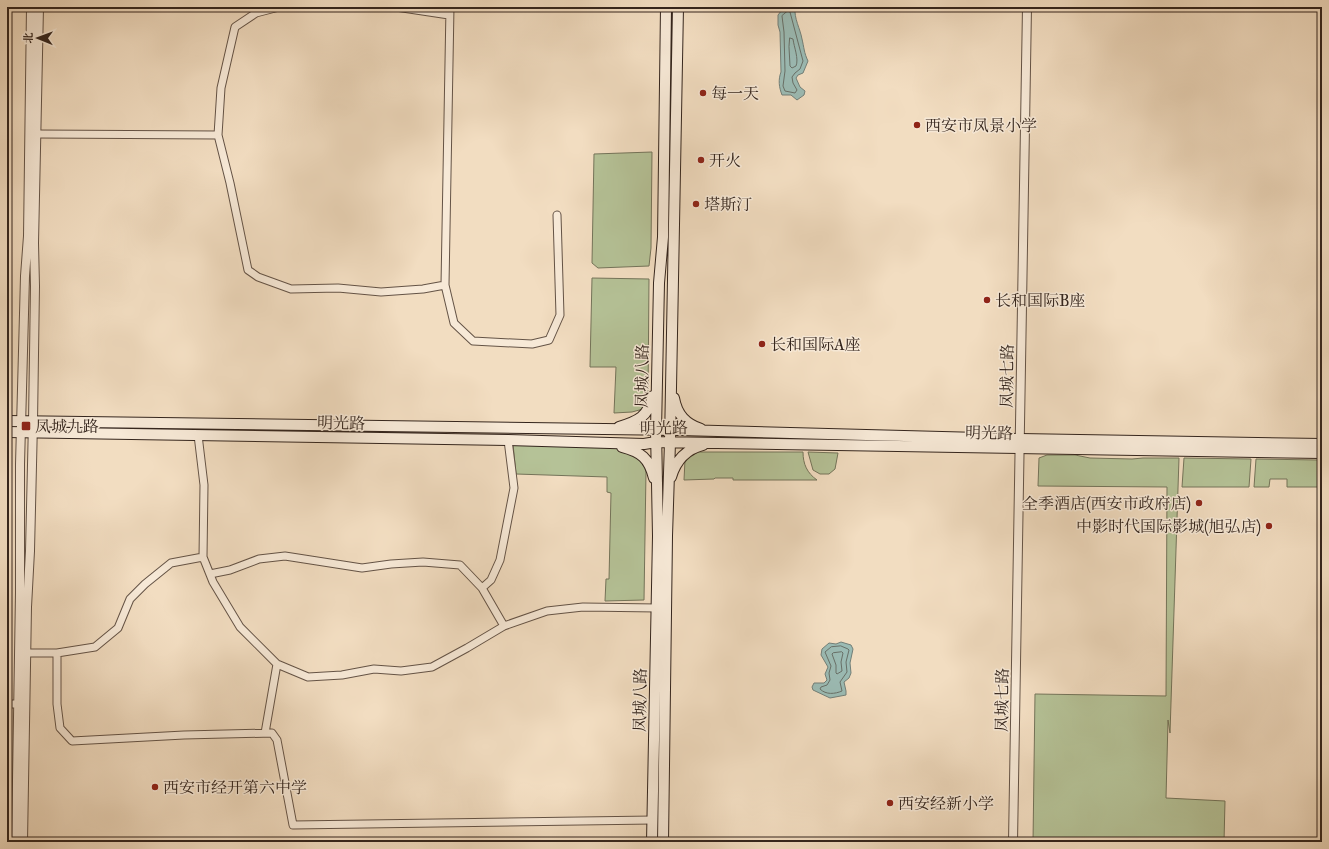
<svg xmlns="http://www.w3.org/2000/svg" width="1329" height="849" viewBox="0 0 1329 849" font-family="'IM FELL Great Primer','Noto Serif SC',serif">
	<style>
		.green { fill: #b5c297; stroke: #74745a }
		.water { fill: #9bbbb4; stroke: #727f78 }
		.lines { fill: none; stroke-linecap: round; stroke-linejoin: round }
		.shore { stroke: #687068; stroke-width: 1 }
		.minor-casing { stroke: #645346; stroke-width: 9 }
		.tertiary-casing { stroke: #645346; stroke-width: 10 }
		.secondary-casing { stroke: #34251d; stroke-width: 12 }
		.minor { stroke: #f7e9d7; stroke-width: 7 }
		.tertiary { stroke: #f7e9d7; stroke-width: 8 }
		.secondary { stroke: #f7e9d7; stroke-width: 10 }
		.poi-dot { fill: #8f2418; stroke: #f7e9d7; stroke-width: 1.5 }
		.labels { text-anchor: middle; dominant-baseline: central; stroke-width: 3; stroke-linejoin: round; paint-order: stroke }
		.poi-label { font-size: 16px; fill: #34251d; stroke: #f7e9d7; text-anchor: start }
		.street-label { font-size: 16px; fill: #34251d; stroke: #f7e9d7 }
	</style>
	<rect width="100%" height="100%" fill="#f2ddc1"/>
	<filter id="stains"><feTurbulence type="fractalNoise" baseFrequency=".005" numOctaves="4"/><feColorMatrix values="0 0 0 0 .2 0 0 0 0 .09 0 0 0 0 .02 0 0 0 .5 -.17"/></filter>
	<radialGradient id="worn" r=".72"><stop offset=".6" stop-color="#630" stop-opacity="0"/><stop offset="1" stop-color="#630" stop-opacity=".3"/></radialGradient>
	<path class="green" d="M652,152L651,248L649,266L598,268L592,263L594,154Z
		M592,278L649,279L648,398L643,409L632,412L614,413L616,367H590Z
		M513,444L625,446L644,456L646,471L644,600L605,601L606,579H609L611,493L607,492V477L516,474Z
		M698,452H803C803,464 807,473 817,480H733V478H715L714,479L684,480L685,460L686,458Z
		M808,452L838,453L835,469L829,474H820L813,470Z
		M1047,455H1075L1090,458L1132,459L1143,458H1179L1170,733L1168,720L1166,798L1225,801L1224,842H1033L1035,694L1166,696L1167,487L1038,486L1039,458Z
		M1184,458L1251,459L1249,487H1182Z
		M1256,459L1318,460V487H1287V479H1270L1269,487H1254Z"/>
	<path class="water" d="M787,7H795C794,19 800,28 802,39C804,47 804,53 808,61L803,73L798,75L796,78L800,87L805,91L804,95L797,100L791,95H782C779,87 778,80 781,72L780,32L778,25V15L782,10Z
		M841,642L851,645L853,649L850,663L851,673L849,678L844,682L846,691V695L830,698L813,690L812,687L814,683H824L827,680L825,674L828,667L821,655L822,649L829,643L836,644Z"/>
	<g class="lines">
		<path class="shore" d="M788,11L790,12L803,61L800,69L795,73L792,77L793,83L797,90L795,93L785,91L783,86L785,71L784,32L782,16Z
			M790,38L793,39C794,47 799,59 796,66L792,68L790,66L789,47Z
			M841,646L848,649L849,650L846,662L847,672L840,682L842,691C835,694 826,695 820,689L821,687L827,685L830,680L829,673L831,666L825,652L831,647Z
			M842,652L843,653L841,662L842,671L837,674L836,673V665L832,654L833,653Z"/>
		<g class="minor-casing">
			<path id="minor" d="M279,7L256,13L235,27L221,88L218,135L230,183L248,270L258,277L291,289L338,288L381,292L423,289L445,285
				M396,7L449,15
				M450,7L445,285L454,323L473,341L532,344L549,340L560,315L557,215
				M37,134L218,135
				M198,435L204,485L203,557L213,582L240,627L277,664L308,677L342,675L374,669L401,671L432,667L467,648L504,626L547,611L583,607L657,608
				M210,574L230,570L259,559L285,556L362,568L391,564L423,562L460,565L482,588L504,626
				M482,588L491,580L500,560L514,488L508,440
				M27,653H57V704L60,728L72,741L184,735L272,733L277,740L293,825L653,820
				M57,653L95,647L118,628L130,599L145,584L171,563L203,557
				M7,704H23
				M265,733L277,664"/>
		</g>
		<g class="tertiary-casing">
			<path id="tertiary" d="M16,842L20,593V464L25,276L28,236L31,7
				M23,842L27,607L30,551L33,422L35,286L34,243L39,7
				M1013,842L1027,7"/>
		</g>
		<g class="secondary-casing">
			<path id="secondary" d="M674,398C677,415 686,424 701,429
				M7,421L681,430L1020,439L1322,444
				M619,427C638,421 648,417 653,396
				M7,432L508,440L644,444L656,442L1322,453
				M622,447C641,452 649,458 654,478
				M671,477C676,460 687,449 703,445
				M652,842L658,536L656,430L659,283L663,237L666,7
				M663,842L667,536L670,442L678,7"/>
		</g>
		<use href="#minor" class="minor"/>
		<use href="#tertiary" class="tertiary"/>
		<use href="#secondary" class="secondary"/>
	</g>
	<g class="poi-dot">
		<circle cx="703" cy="93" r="4"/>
		<circle cx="917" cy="125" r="4"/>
		<circle cx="701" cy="160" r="4"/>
		<circle cx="696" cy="204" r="4"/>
		<circle cx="987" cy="300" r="4"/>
		<circle cx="762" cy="344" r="4"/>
		<rect x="21" y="421" width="10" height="10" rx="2"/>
		<circle cx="1199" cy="503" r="4"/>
		<circle cx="1269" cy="526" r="4"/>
		<circle cx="155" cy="787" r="4"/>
		<circle cx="890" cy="803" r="4"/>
	</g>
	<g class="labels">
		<g class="poi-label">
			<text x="711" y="93">每一天</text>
			<text x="925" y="125">西安市凤景小学</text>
			<text x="709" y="160">开火</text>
			<text x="704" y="204">塔斯汀</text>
			<text x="995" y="300">长和国际B座</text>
			<text x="770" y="344">长和国际A座</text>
			<text x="35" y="426">凤城九路</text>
			<text x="1191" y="503" text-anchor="end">全季酒店(西安市政府店)</text>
			<text x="1261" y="526" text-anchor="end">中影时代国际影城(旭弘店)</text>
			<text x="163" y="787">西安市经开第六中学</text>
			<text x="898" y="803">西安经新小学</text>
		</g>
		<g class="street-label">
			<text transform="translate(642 376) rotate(-89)">凤城八路</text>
			<text transform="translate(1007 376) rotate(-89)">凤城七路</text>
			<text transform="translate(341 423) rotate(1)">明光路</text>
			<text transform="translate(664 428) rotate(-1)">明光路</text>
			<text transform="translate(989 433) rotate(1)">明光路</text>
			<text transform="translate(640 700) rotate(-89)">凤城八路</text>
			<text transform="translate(1002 700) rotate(-89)">凤城七路</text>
		</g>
	</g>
	<rect width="1329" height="849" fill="none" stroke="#f2ddc1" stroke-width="24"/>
	<rect x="8" y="8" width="1313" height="833" fill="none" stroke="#34251d" stroke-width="2"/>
	<rect x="12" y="12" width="1305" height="825" fill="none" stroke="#34251d"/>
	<g transform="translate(38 38) rotate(271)" stroke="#f7e9d7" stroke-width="3" paint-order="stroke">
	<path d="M0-3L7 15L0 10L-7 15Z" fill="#34251d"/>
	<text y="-6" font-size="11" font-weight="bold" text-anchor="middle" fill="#34251d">北</text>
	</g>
	<rect width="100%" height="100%" filter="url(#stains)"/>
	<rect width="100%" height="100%" fill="url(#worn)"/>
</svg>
